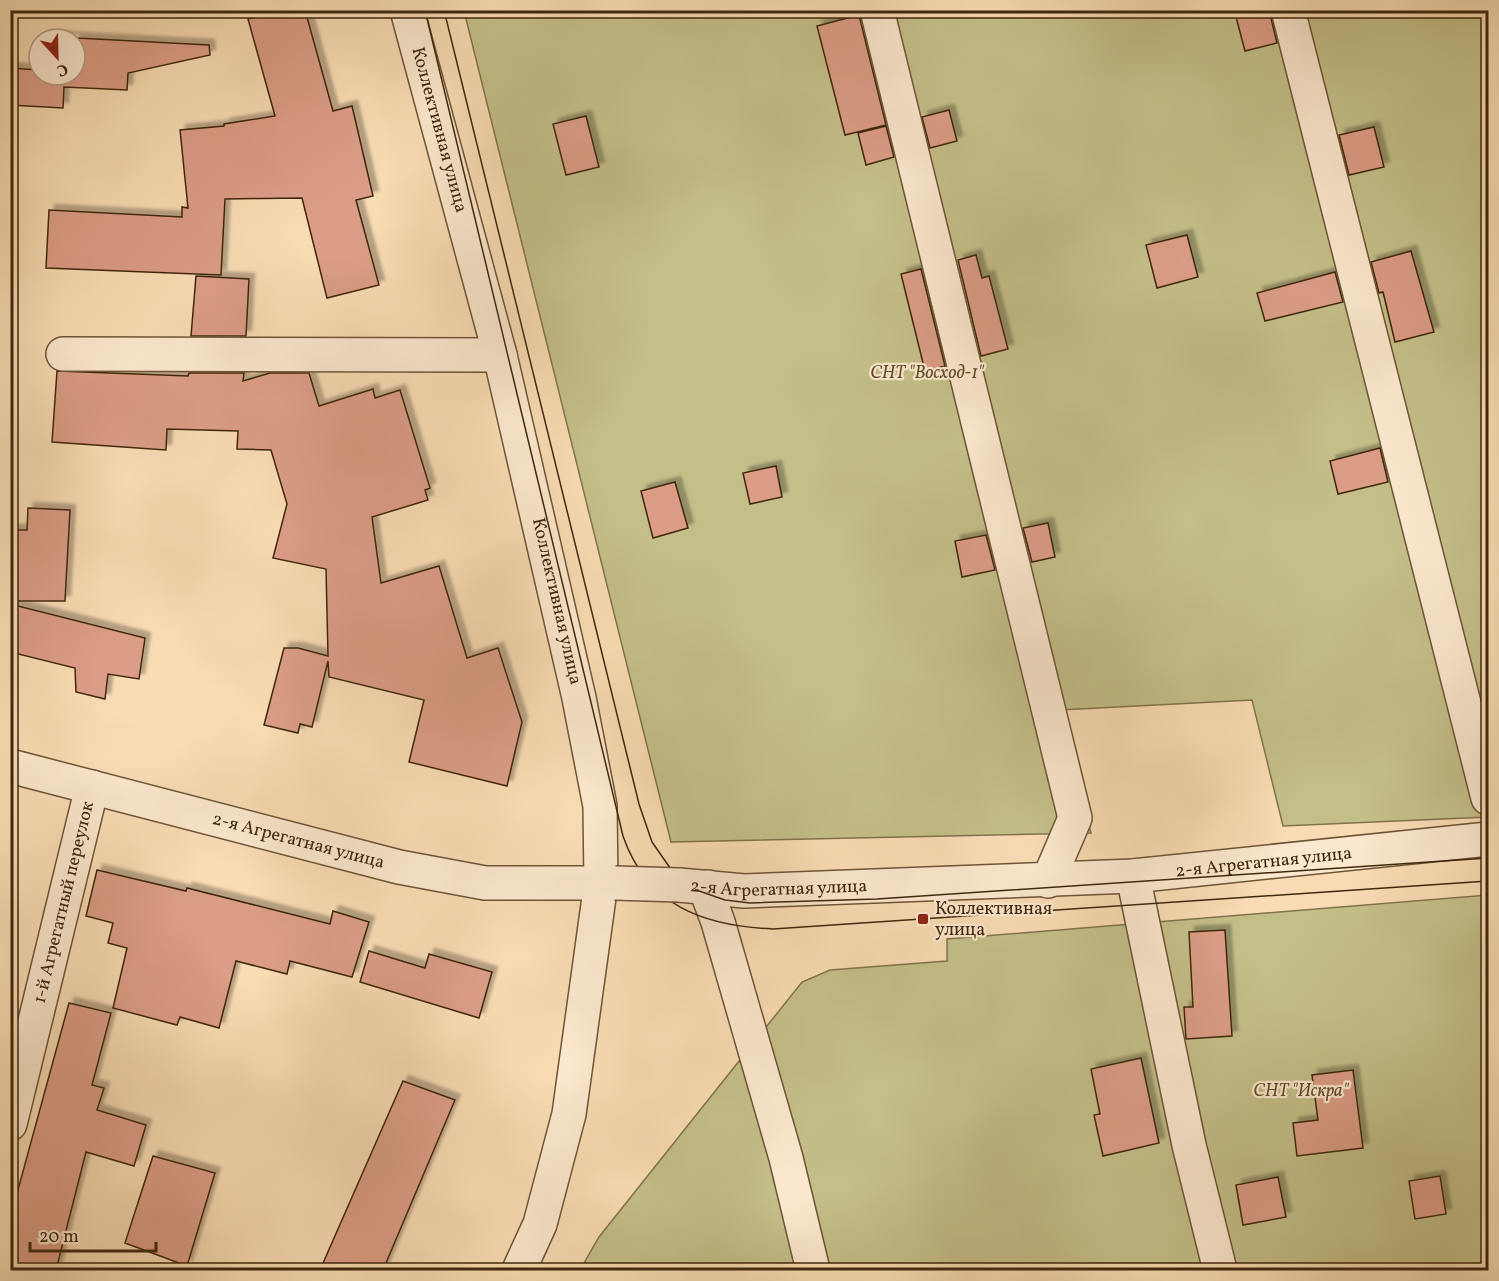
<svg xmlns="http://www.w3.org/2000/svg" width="1499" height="1281" viewBox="0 0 1499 1281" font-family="Vollkorn,serif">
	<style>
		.green { fill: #c4bf89; stroke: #82734b; stroke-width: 1.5 }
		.building { fill: #db9d86; stroke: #3f270d; stroke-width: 1.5; filter: url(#shadow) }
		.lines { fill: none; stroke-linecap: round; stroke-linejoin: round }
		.minor-casing { stroke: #6e5437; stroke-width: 36 }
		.minor { stroke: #fbe8ce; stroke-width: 33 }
		.tram { stroke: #3f270d; stroke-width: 1.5 }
		.minor-bridge-casing { stroke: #6e5437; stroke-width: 36; stroke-linecap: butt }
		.minor-bridge { stroke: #fbe8ce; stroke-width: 33 }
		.poi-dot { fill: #8f2418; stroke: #fbe8ce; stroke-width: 2 }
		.labels { text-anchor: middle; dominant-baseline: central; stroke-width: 4.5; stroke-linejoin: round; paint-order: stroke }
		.street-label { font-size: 18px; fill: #3f270d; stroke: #fbe8ce }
		.park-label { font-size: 18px; font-style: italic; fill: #604d2c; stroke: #fbe8ce }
		.poi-label { font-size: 18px; fill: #3f270d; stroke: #fbe8ce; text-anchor: start }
	</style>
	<defs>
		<filter id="shadow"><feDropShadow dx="5.5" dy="-5.5" stdDeviation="1.5" flood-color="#0004"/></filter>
	</defs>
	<rect width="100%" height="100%" fill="#f9dcb4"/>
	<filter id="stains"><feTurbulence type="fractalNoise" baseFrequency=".00333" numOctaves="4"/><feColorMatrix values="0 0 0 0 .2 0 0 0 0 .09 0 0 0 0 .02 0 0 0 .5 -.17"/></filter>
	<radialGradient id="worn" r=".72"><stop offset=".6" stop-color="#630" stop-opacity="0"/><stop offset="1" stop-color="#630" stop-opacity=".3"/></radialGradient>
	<path class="green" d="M464,11H1488V817L1283,826L1252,700L1060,710L1091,833L671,842Z
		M1488,895V1270H580L599,1237L802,982L830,970L947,961V939Z"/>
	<path class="building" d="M279,10H305L333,111L352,106L373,196L356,200L379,285L327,298L302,198L225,199L221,275L46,268L49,210L182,217V207L188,208L180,130L224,126V124L275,116L248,19Z
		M1261,10H1269L1277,43L1245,51L1236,17Z
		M859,15L886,125L845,135L817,26Z
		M58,37L209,45L210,55L128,73L127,90L64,87L63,108L10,105V68L39,70V75H75V39H58Z
		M949,110L957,141L930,148L922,117Z
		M586,116L599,167L566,175L553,124Z
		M886,126L894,157L866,165L858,133Z
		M1374,127L1384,167L1349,175L1339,135Z
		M1187,235L1198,277L1157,288L1146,245Z
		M1411,251L1434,332L1395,342L1383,292L1379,293L1371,262Z
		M976,255L982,278L989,276L1008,349L981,356L958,260Z
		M921,269L945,366L925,371L901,274Z
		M1335,272L1343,302L1265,321L1257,293Z
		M196,276L249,279L246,336H191Z
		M57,371L188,376L189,373H244L243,381L270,373H309L319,406L373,389L375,398L400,390L430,488L425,490L428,500L372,517L381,583L439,566L467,658L498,648L522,722L507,786L409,762L424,700L329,677L328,661L312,727L300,724L298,733L264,725L284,648H298L328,656L326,569L273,558L287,504L271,450L237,449L238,431L167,429L166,450L52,442Z
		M1380,448L1388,482L1338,494L1330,461Z
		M776,466L782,497L750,504L743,473Z
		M675,482L688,528L653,538L641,491Z
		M28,508L70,510L65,601H10V530H27Z
		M1048,523L1055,557L1032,562L1023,528Z
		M986,535L995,570L962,577L955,541Z
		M10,604L145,638L139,679L108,674L105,699L76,692L75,668L10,652Z
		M97,870L186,891L187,888L330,924L333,911L369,922L352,977L290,961L287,974L236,961L219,1028L180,1017L177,1025L113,1008L127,948L108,943L113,923L86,916Z
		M1225,930L1232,1036L1186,1039L1184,1007H1193L1189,932Z
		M369,951L425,968L429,954L492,972L479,1018L360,982Z
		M69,1003L111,1013L92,1085L104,1088L97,1110L146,1125L134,1166L86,1152L56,1270H10V1219Z
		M1141,1058L1159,1143L1103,1156L1094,1115L1100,1114L1091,1069Z
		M1353,1070L1363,1148L1297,1156L1293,1123L1318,1120L1312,1075Z
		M403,1081L455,1100L383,1270H320Z
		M153,1156L215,1173L187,1266L125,1243Z
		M1440,1176L1446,1214L1415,1219L1409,1181Z
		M1278,1177L1286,1217L1243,1225L1236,1185Z"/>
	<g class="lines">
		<g class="minor-casing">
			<g id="minor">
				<path id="s1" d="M407,10L500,355L579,698L600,806L601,883L569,1114L540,1224L519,1270"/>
				<path d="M877,10L1075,818L1048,881"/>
				<path d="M1288,10L1488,798"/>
				<path d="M63,354L500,355"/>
				<path id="s2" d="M10,766L399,867L485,883H615"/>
				<path d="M1133,876L1189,1145L1220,1270"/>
				<path id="s3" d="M679,885L744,891L1133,876L1488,839"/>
				<path d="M708,887V895L718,922L786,1158L813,1270"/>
				<path id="s4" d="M10,1124L92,787"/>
			</g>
		</g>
		<use href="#minor" class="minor"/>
		<path class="tram" d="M425,10L623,836C647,906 704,926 773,929L1488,881
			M444,10L639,804L652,842L682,885L725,900L750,903L877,899L1488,858"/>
		<g class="minor-bridge-casing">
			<path id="minor-bridge" d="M615,883L679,885"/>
		</g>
		<use href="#minor-bridge" class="minor-bridge"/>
	</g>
	<rect class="poi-dot" x="917" y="913" width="12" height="12" rx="3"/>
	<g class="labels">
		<g class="street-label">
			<text stroke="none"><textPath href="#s1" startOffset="124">Коллективная улица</textPath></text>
			<text stroke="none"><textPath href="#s1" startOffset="610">Коллективная улица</textPath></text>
			<text stroke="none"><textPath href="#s2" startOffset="298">2-я Агрегатная улица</textPath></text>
			<text stroke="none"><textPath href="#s3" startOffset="586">2-я Агрегатная улица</textPath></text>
			<text stroke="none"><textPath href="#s3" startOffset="100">2-я Агрегатная улица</textPath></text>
			<text stroke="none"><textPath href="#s4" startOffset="228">1-й Агрегатный переулок</textPath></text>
		</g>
		<g class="park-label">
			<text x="927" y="373">СНТ "Восход-1"</text>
			<text x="1301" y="1091">СНТ "Искра"</text>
		</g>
		<g class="poi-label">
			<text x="935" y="909">Коллективная<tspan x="935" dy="21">улица</tspan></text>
		</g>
	</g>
	<rect width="1499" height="1281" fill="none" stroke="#f9dcb4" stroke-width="36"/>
	<rect x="12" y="12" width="1475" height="1257" fill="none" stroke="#3f270d" stroke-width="3"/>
	<rect x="18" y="18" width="1463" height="1245" fill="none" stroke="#3f270d" stroke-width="1.5"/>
	<g transform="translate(57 57) rotate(158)"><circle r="28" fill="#fbe8ce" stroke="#b09b81" stroke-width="1.5"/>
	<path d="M0-4.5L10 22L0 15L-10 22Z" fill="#8f2418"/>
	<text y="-9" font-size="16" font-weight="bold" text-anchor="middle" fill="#3f270d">С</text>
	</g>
	<path d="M30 1242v9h126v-9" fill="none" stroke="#3f270d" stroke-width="3"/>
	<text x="39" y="1242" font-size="18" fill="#3f270d" stroke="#fbe8ce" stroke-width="4.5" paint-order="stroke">20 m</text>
	<rect width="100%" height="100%" filter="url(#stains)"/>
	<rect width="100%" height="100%" fill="url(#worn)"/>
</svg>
